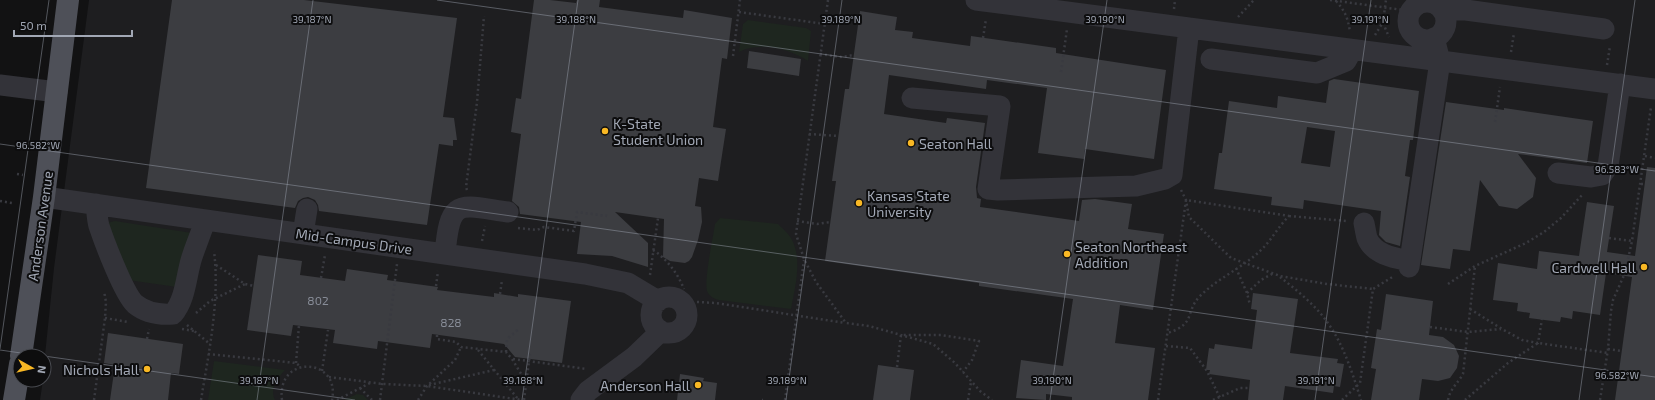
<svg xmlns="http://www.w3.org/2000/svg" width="1655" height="400" viewBox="0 0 1655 400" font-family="'Exo 2',sans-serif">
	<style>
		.built { fill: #1e1e20 }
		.green { fill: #1e261f }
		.building { fill: #3c3d41; fill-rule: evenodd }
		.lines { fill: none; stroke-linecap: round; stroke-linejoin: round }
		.path { stroke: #393a40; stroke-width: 2.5; stroke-dasharray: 2 3; stroke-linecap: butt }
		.minor { stroke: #333339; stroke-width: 21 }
		.major { stroke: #4e5058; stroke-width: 22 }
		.ticks { fill: none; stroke: #a2a8b5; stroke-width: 1; stroke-opacity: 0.45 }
		.poi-dot { fill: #f9b824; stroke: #0d0d0e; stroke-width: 1.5 }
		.labels { text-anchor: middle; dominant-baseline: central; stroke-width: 4; stroke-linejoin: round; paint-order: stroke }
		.number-label { font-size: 12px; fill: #888d98 }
		.poi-label { font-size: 14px; fill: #a2a8b5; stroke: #0d0d0e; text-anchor: start }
		.street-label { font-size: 14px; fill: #a2a8b5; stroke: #0d0d0e }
		.ticks-label { font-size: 10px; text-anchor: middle; fill: #a2a8b5; stroke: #0d0d0e; stroke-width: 4; stroke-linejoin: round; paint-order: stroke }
	</style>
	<rect width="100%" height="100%" fill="#121213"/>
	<path class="built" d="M89,0H1655V400H40L43,380H44V365L54,268Z"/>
	<path class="green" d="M748,20L806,28L811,31L808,61C790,49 760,41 739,52L743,24Z
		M720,218L778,224C782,228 788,233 791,238C803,259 795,287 791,309L719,300C714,299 709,296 707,291C704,280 713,237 715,224Z
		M115,221L192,233L177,287L128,280L106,223Z
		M214,361L285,370C278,378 269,388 275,400H208Z
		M357,394L363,395L368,400H344Z"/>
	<path class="building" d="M172,0H304L457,18L443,117L454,118L457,140H453V146L439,144L427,225L319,211L318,205L315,200L308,197L303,198L298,201L295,208L146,188Z
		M534,0H550L576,3L577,0H600L599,7L683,18L684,10L732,18L727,59L722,58L713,127L726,129L718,181L699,178L695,206L701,207L702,222L698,240L692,257L689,261L685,263L670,261L663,257L664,219L615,212L648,243V267L612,256L577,254L581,222L520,214L519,207L512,201L521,134L511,132L516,98L521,99Z
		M860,11L897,17L895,30L913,32L912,38L970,46L971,36L1056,48V53L1166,70L1154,159L1085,149L1084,159L1038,153L1047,88L987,80L986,89L889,75L884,114L946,123L947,118L985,123L976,187L977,198L981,199L980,207L1079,221L1082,200L1095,199L1132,204L1128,229L1164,234L1153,310L1120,305L1115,343L1155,348L1148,400H1072V397L1046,394V400L1016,398L1021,360L1063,366L1073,299L979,286V283L825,261L836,181H832L845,89H849Z
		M749,51L801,59L799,76L747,68Z
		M1334,79L1419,91L1413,140H1410L1405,176L1410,177L1400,246L1386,242L1379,235L1381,211L1304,200L1303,209L1271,205L1272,197L1214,189L1219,153H1222L1229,101L1277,108L1278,96L1326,103L1329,81ZM1307,127L1335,131L1330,167L1301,163Z
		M1446,102L1504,110V108L1593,121L1587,163L1518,154L1536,178L1533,197L1517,209L1499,206L1480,180L1470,251L1453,249L1450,269L1421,265Z
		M1647,167L1655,168V400H1615L1632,277L1606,273L1600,315L1573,311L1572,319L1561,317L1560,322L1529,318L1530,313L1517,311L1518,303L1493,300L1498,263L1537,269L1539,251L1579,256L1587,202L1614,206L1607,252L1635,256Z
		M258,255L302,261L300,275L345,281L347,269L388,275L387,280L438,287L437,290L494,297V293L518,297V294L571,301L562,363L515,357L504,344L432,334L430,348L378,341L377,349L333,343L335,330L293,325L291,336L247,330Z
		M1253,293L1298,299L1290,353L1338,359L1337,363L1344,364L1340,387L1334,386L1333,393L1285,386L1283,400H1248L1250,380L1209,374L1210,370H1206L1209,348L1214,349L1215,344L1252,349L1257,310L1251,309Z
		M1386,294L1433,301L1429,335L1443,337L1454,345L1459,356L1457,368L1450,378L1438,381L1422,379L1419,400H1371L1376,369L1371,368L1377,329L1381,330Z
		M108,333L183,344L179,374L171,373L168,400H110L115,365L104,363Z
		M878,365L914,370L910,400H873Z
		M680,374L704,378L703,381L717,383L715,400H677Z"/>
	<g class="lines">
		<path class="path" d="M828,0L796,234L804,259L816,282L846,323L869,326L933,344L955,363L980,391L992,400
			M1330,0L1410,11
			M1336,1C1345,11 1348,18 1350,32
			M1174,9L1175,0
			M739,12L825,24
			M1238,17L1254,0
			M1383,23L1389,37
			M1375,35L1383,22L1386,0
			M983,38L986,19
			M1511,52L1514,33
			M820,54L841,57L854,55
			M733,56L740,0
			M1607,65L1610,46
			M1061,72L1067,29
			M1495,122L1500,87
			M809,134L838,136
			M1645,156L1655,158
			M17,174L23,175
			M1641,184H1645
			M467,190L466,187L477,102L484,16
			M1181,190L1186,200L1189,217L1231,258L1280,276L1327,284L1373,289
			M0,201L12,203
			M1289,216L1346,221
			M797,221L817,224L831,222
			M518,228L537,230L544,227L574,231L577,212L607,216
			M1609,238L1632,241
			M482,241L485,226
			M653,250C667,259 678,274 684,289
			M216,265L245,284L254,286
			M1236,268L1247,293L1250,305
			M650,275L658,218
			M1280,277C1294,288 1309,300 1321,314C1342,339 1351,369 1361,400
			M321,278L325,255
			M1448,284L1475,266L1526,243L1544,232L1561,218L1583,194
			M436,286L438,271
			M1247,293L1261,280L1272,274
			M500,294L502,280
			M697,302L716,303L845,323
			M1470,309L1502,329L1522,340L1538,343L1542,319
			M196,313L210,301L245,284
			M105,318L128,322
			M187,325L210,344
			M1430,327L1468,332L1501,329
			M182,329L194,331
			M437,335V339L456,342L461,347L506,352L512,359L526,382
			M147,339L149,329
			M1166,346L1190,348L1207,371L1221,400
			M1608,349L1622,351
			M478,350L518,399
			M506,352L507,339L519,329
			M208,354L296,363L301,367
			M513,359L587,369
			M296,363L299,325
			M897,367L901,335H941L979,341L972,360L963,372
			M322,371L328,330
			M329,377L383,384L427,386L522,400
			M429,385L494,370
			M360,388L372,400
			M94,400L105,318L106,302L104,291
			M201,400C209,351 220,300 214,251
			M282,400C276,354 341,357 332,400
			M337,400L370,383
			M380,400L397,264
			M418,400L427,386L455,360L461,347
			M524,400L530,354
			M762,400H763
			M785,400L804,260
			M968,400L971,382
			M1158,400L1186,200L1289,216C1278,227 1271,241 1260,251C1242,268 1218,278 1200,296C1184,313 1197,323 1168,333
			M1213,400L1240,388H1249
			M1342,400L1360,383L1373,289L1394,276
			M1448,400C1450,389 1458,383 1463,374L1475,266
			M1465,400L1508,363L1538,343L1608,353
			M1600,400L1608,349L1611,311L1613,300L1625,273L1632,241L1651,107"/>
		<path class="minor" d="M976,0L1655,89
			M1408 21a19 19 0 1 1 38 0a19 19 0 1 1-38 0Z
			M1442,10H1466L1604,29
			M1211,59L1317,73L1346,61L1352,50
			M0,85L57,92
			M912,98L1000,106L988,189L998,190L1136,186L1165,179L1172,175L1189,28
			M1558,173L1591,177L1602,175L1608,166L1620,84
			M44,197L585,274L628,283L658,301
			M96,204C97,211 97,219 99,226C104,241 124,294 135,304C146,313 159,315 173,314C186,299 186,275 192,257C196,245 201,233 205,221
			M1364,223C1365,228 1366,234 1367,238C1374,255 1395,258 1410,261
			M303,234L307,209
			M445,254C450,197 458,205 508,212
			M1409,267L1440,61L1434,38
			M651 315a18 18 0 1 1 36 0a18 18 0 1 1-36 0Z
			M581,400L588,391L634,357L661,331"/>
		<path class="major" d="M21,356L44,197L68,0
			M14,400L20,364"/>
	</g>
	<path class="ticks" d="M437,0L1655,171M0,144L1655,377M0,349L49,0M0,350L42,356M44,356L355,400M257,400L313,0M522,400L578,0M786,400L842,0M1050,400L1107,0M1315,400L1371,0M1579,400L1635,0"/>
	<g class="poi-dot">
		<circle cx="605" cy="131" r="4"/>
		<circle cx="911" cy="143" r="4"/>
		<circle cx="859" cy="203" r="4"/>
		<circle cx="1067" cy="254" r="4"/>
		<circle cx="1644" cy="267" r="4"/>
		<circle cx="147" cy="369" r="4"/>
		<circle cx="698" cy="385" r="4"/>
	</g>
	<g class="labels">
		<g class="number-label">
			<text x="318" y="300">802</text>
			<text x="451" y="322">828</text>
		</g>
		<g class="poi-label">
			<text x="613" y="123">K-State<tspan x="613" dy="16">Student Union</tspan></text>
			<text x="919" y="143">Seaton Hall</text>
			<text x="867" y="195">Kansas State<tspan x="867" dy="16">University</tspan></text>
			<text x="1075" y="246">Seaton Northeast<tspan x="1075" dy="16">Addition</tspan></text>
			<text x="1636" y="267" text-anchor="end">Cardwell Hall</text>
			<text x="139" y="369" text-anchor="end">Nichols Hall</text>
			<text x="690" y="385" text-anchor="end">Anderson Hall</text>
		</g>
		<g class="street-label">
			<text transform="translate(40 226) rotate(-82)">Anderson Avenue</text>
			<text transform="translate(354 241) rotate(8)">Mid-Campus Drive</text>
		</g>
	</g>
	<g class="ticks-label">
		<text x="312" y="23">39.187°N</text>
		<text x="576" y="23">39.188°N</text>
		<text x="841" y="23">39.189°N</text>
		<text x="1105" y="23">39.190°N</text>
		<text x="1370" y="23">39.191°N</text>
		<text x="38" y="149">96.582°W</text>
		<text x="1617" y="173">96.583°W</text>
		<text x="1617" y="379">96.582°W</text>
		<text x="259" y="384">39.187°N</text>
		<text x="523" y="384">39.188°N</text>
		<text x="787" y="384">39.189°N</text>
		<text x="1052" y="384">39.190°N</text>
		<text x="1316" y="384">39.191°N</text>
	</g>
	<g transform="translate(32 368) rotate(98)"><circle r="19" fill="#0d0d0e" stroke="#494b51"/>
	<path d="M0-3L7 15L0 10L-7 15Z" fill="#f9b824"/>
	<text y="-6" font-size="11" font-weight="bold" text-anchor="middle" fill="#a2a8b5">N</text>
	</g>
	<path d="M14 30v6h118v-6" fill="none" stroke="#a2a8b5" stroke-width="2"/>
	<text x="20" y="30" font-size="12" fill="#a2a8b5" stroke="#0d0d0e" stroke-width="3" paint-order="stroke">50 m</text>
</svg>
